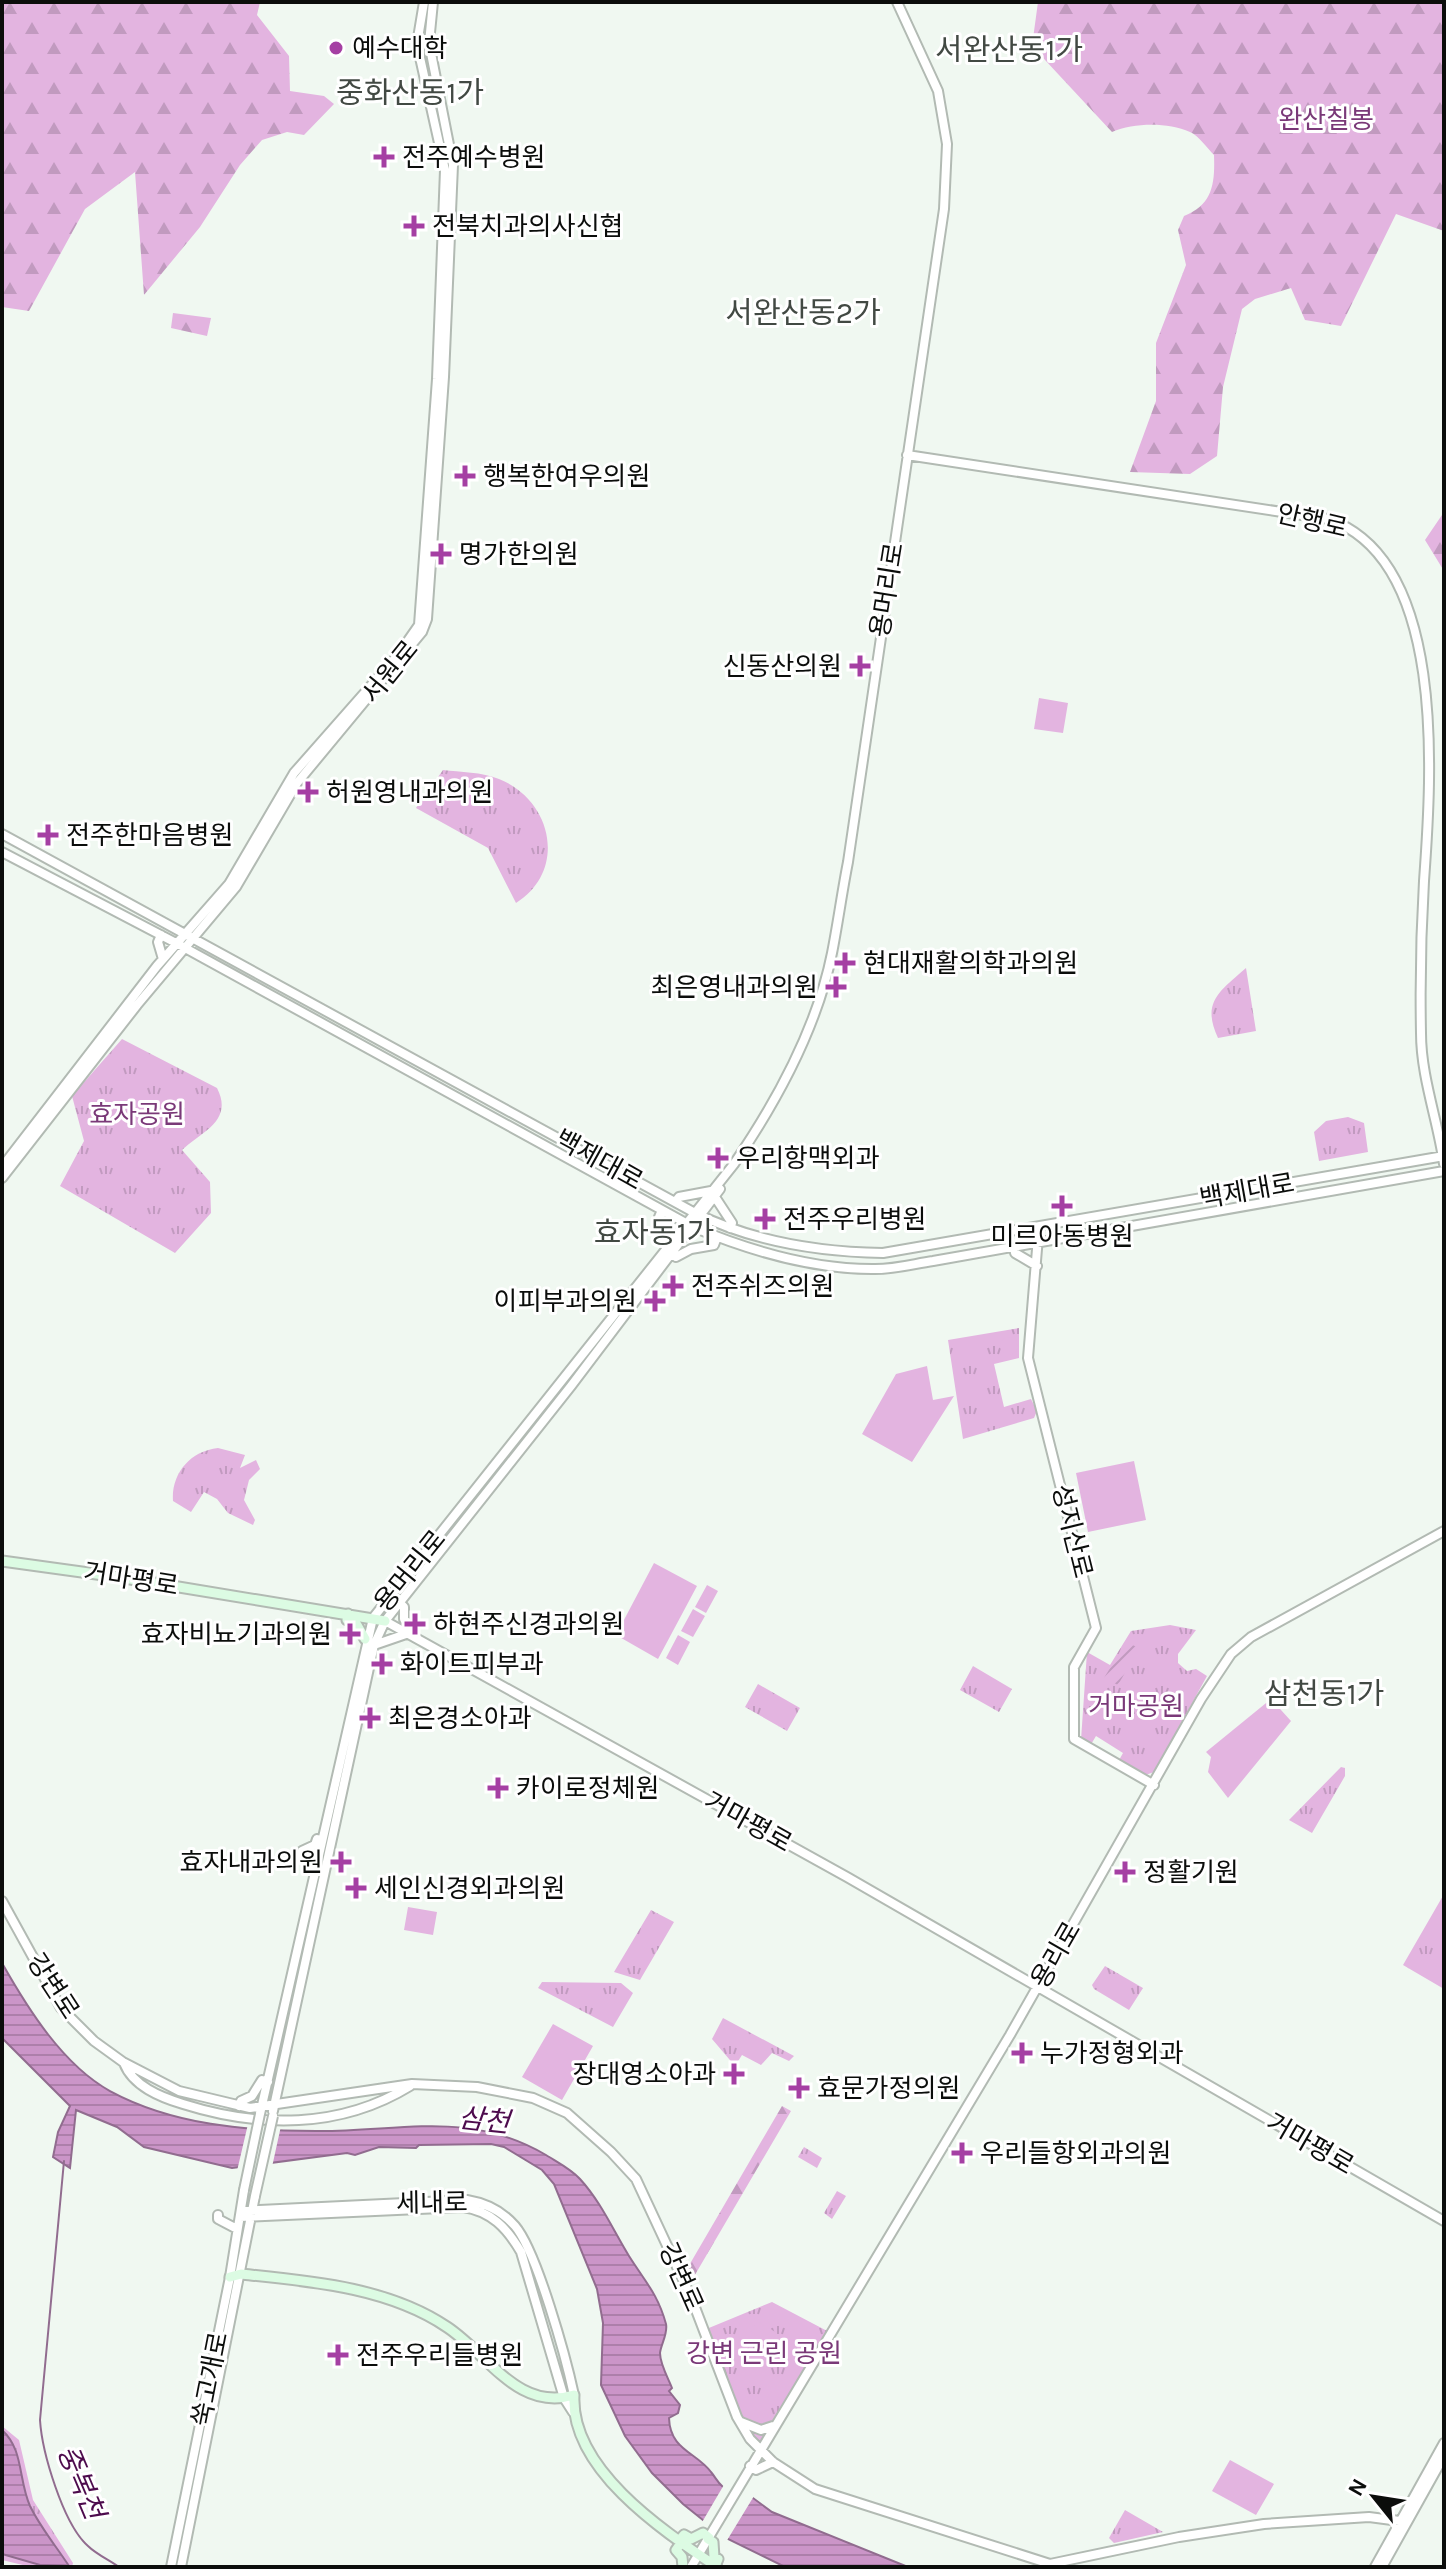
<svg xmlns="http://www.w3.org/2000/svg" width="1446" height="2569" viewBox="0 0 1446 2569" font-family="Karla,'Noto Sans KR',sans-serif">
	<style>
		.forest { fill: url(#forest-firs) }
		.park { fill: url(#park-tufts) }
		.garden { fill: url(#garden-furrows) }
		.pitch { fill: #e3b4e0 }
		.water { fill: url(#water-rules); stroke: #916c8f; stroke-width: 2 }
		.pier { fill: #f0f8f1 }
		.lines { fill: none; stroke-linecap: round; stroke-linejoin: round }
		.stream { stroke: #916c8f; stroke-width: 2 }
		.tertiary-casing { stroke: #b2bab3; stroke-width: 12 }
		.secondary-casing { stroke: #b2bab3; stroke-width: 13 }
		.tertiary { stroke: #fff; stroke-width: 8 }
		.secondary { stroke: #dcfbe3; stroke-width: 9 }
		.tertiary-bridge-casing { stroke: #b2bab3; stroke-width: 12; stroke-linecap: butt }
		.tertiary-bridge { stroke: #fff; stroke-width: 8 }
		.poi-dot { fill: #a53fa3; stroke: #fff; stroke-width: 3 }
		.labels { text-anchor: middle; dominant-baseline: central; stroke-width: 6; stroke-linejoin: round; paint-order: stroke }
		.poi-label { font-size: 26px; fill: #0b0d0b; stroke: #fff; text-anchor: start }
		.park-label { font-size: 26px; fill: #7a3978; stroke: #fff }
		.street-label { font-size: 26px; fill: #0b0d0b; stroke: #fff }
		.water-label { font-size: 28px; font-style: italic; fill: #4d0b4d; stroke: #fff }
		.quarter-label { font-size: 30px; fill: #424943; stroke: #fff }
	</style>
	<defs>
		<pattern id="forest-firs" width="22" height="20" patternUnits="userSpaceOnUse" patternTransform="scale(2)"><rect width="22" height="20" fill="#e3b4e0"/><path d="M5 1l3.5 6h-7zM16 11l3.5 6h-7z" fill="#c19abf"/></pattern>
		<pattern id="park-tufts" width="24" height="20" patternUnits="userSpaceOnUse" patternTransform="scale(2)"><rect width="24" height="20" fill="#e3b4e0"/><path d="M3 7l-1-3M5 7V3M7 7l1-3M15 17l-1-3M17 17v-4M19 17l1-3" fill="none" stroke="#c19abf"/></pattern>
		<pattern id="garden-furrows" width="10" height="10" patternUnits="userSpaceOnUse" patternTransform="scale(2)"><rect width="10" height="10" fill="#e3b4e0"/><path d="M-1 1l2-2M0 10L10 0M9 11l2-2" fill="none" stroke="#c19abf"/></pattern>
		<pattern id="water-rules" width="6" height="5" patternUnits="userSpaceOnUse" patternTransform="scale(2)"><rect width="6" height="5" fill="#cb95c8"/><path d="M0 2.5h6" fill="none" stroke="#ad7faa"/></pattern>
	</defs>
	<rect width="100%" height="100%" fill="#f0f8f1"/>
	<path class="forest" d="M2,2H260L257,15L289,56L290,91L324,96L334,104L304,135L287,132L262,140L240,165L200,227L144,295L135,172L85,209L29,311L2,307Z
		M1038,2H1444V231L1396,214L1341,326L1305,320L1291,288L1255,299L1242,309L1223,387L1217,456L1190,474L1130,472L1156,401V343L1186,265L1178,230L1184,216C1213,205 1215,183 1214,155C1207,148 1199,136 1190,132C1167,122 1134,123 1112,132L1032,46Z
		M173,313L211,318L207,336L171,328Z
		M1444,512V571L1425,540Z
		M782,2106L791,2111L689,2285L684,2274Z"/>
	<path class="park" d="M443,770C460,772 482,772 499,779C552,800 568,870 516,903L488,848L416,808Z
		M1246,968L1256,1031L1218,1038C1201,1002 1220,991 1246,968Z
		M122,1039L217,1088C234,1121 201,1132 182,1150L210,1182L211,1213L175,1253L60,1186L84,1141L72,1096Z
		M1348,1117L1364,1123L1368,1152L1319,1161L1314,1132L1326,1121Z
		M1019,1328V1358L994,1364L1004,1407L1031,1399L1037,1411L1034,1418L963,1439L948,1340Z
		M218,1448L245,1455L240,1468L256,1460L260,1469L249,1480L244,1500L255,1520L253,1525L228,1513L217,1499L204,1492L191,1512L173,1501C171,1474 190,1451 218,1448Z
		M1170,1625L1196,1630L1178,1654V1663L1187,1671L1196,1669L1207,1676L1154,1772L1140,1777L1118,1762L1123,1753L1096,1736L1090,1746L1081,1740L1087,1652L1110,1665L1131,1631Z
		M973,1666L1012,1689L999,1712L960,1690Z
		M758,1684L800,1708L787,1731L745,1707Z
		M1341,1767L1345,1768V1776L1312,1833L1289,1820Z
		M1444,1894V1989L1403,1965Z
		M651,1910L674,1922L640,1980L614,1972Z
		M1105,1966L1143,1988L1129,2010L1094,1989L1092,1985Z
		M542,1982L621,1983L633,1993L613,2027L538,1988Z
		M723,2018L794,2056L789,2061L772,2053L761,2065L742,2055L735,2066L712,2039Z
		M804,2147L822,2158L817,2168L798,2157Z
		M837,2191L846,2196L832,2219L824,2213Z
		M772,2302L831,2333L760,2448L750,2438L704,2330Z
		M2,2426L19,2440L33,2500L73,2563L72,2567H31L2,2560Z
		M1125,2510L1163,2532L1114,2543L1109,2538Z"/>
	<path class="garden" d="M1126,1642L1139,1648L1118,1685L1104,1678Z"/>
	<path class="pitch" d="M1039,698L1068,703L1063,733L1034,729Z
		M1000 1346a9 9 0 1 1 18 0a9 9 0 1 1-18 0Z
		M927,1366L933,1400L954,1396L912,1462L862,1434L896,1374Z
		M1134,1461L1146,1520L1088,1532L1076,1473Z
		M654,1563L697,1586L658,1659L616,1635Z
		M707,1585L718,1591L706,1613L695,1607Z
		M693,1609L705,1616L693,1637L681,1631Z
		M678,1635L690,1642L678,1665L666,1658Z
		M1271,1699L1291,1721L1228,1798L1208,1772L1211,1757L1206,1752Z
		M408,1907L437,1912L433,1935L404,1930Z
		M553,2024L593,2046L562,2100L522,2077Z
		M757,2321L777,2333L770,2343L751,2332Z
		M1230,2460L1274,2484L1256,2515L1212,2491Z"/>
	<path class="water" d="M2,1963C28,2009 63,2065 110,2091C173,2125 247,2131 316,2131C400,2132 468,2109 546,2155C557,2162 571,2169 580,2179C601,2202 613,2230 629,2256C644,2280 658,2294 666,2324C668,2334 661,2344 660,2353C660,2364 668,2378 672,2388L669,2391L680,2405L678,2413L669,2418C670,2450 696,2452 711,2472C716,2478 717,2482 723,2487H738L772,2512L908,2567H785L724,2537L683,2504L652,2473L625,2436L601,2385L603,2323L597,2289L554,2184L542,2170L504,2147L491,2144L419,2145L416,2148L379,2147L355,2155L347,2153L232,2168L144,2147L117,2127L76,2110L70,2168L53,2157L58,2132L70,2106L2,2038Z
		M2,2430C24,2450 18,2479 30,2506C40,2527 56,2546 69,2566L40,2565L2,2554Z"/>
	<path class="pier" d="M248,2124L281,2126L272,2167L237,2171Z
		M725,2483L740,2484L754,2496L726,2542L701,2524Z"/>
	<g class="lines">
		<path class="stream" d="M64,2161L40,2420C42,2452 63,2524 88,2546C96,2554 109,2560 119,2567"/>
		<g class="tertiary-casing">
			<path id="tertiary" d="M907,455L1328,519C1446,559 1432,771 1424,881C1421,931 1420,983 1421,1033C1421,1077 1438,1121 1444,1164
				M2,834L695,1213C752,1241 820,1252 883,1253L1444,1156
				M2,852L176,943L693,1227C748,1250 812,1269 872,1269C892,1270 913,1264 933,1261L1444,1171
				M161,935L158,942L163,959
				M2,1167L157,966L229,884L294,773L398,655L419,625L437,379L445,170L417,44L424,2
				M2,1178L137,1005L236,887L297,783L422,632L427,619L444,377L453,165L429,43L433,2
				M715,1197L732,1223L730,1228
				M675,1202L679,1197L711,1191
				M662,1210L659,1217L667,1224V1245
				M1038,1237L1028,1358L1096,1628L1074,1667V1739L1154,1785
				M1014,1246L1015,1253L1037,1266
				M672,1254L676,1257L691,1249L714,1245L717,1237
				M385,1621L847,1877L1444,2221
				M374,1645L406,1634L410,1627L404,1619V1607L399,1602
				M300,1855L302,1851L315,1845L317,1839L322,1841
				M2,1901L61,2008L94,2041L123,2062L179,2091L250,2108L412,2084L477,2087L533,2098L567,2113L611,2152L636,2179L691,2297L737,2417L750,2439L773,2462L815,2489L1050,2564L1179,2537L1264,2524L1369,2517L1407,2522
				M124,2063C133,2086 160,2097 183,2104C259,2128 340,2129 410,2086
				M239,2106L241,2101L252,2096L262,2080L268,2082
				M273,2111L374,1645L385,1621L571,1386L720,1189
				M260,2114L373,1618L734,1164C777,1101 817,1028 832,953C838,923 842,892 848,862L944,209L947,144L938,91L897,2
				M241,2211L467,2200C485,2203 502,2211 515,2226C537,2252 566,2358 574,2395
				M218,2215V2219L237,2229
				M240,2217L463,2207C491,2211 507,2228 521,2252L564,2398L573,2412
				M741,2422L761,2430L773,2426
				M750,2466L756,2470L773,2462
				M171,2567L230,2277L244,2190
				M181,2567L255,2196
				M691,2567L1010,2035L1201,1699L1231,1654L1251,1637L1444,1531
				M1375,2567L1444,2443
				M1382,2567L1444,2456"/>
		</g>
		<g class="secondary-casing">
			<path id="secondary" d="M2,1561L118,1577L385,1621
				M348,1614L347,1620L357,1625L365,1639
				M230,2277L241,2274C309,2281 388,2287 447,2327C488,2354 518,2412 574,2395C570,2469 662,2530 717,2567
				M708,2539L713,2542L714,2557L718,2559L715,2566
				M679,2541L684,2535L691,2539L703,2533L709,2538
				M681,2543L676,2550L682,2557L683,2567"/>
		</g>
		<use href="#tertiary" class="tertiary"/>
		<use href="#secondary" class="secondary"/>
		<g class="tertiary-bridge-casing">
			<path id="tertiary-bridge" d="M244,2190L260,2114
				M255,2196L273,2116"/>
		</g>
		<use href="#tertiary-bridge" class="tertiary-bridge"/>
	</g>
	<g class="poi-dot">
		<circle cx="336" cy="48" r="8"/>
		<path d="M380 145h8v8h8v8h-8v8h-8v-8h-8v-8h8z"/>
		<path d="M410 214h8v8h8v8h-8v8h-8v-8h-8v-8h8z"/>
		<path d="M461 464h8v8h8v8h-8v8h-8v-8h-8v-8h8z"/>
		<path d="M437 542h8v8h8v8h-8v8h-8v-8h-8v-8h8z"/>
		<path d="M856 654h8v8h8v8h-8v8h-8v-8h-8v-8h8z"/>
		<path d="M304 780h8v8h8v8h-8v8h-8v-8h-8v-8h8z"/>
		<path d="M44 823h8v8h8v8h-8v8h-8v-8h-8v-8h8z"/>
		<path d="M841 951h8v8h8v8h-8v8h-8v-8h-8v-8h8z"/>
		<path d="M832 975h8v8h8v8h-8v8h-8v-8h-8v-8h8z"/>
		<path d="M714 1146h8v8h8v8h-8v8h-8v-8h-8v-8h8z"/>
		<path d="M1058 1194h8v8h8v8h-8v8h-8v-8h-8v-8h8z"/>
		<path d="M761 1207h8v8h8v8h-8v8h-8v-8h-8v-8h8z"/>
		<path d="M669 1274h8v8h8v8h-8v8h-8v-8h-8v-8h8z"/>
		<path d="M651 1289h8v8h8v8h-8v8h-8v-8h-8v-8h8z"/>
		<path d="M411 1612h8v8h8v8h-8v8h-8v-8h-8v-8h8z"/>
		<path d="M346 1622h8v8h8v8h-8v8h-8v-8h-8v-8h8z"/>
		<path d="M378 1652h8v8h8v8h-8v8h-8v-8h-8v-8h8z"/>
		<path d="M366 1706h8v8h8v8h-8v8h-8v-8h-8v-8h8z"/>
		<path d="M494 1776h8v8h8v8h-8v8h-8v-8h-8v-8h8z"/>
		<path d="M337 1850h8v8h8v8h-8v8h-8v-8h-8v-8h8z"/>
		<path d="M1121 1860h8v8h8v8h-8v8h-8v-8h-8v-8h8z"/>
		<path d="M352 1876h8v8h8v8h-8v8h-8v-8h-8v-8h8z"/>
		<path d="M1018 2041h8v8h8v8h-8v8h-8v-8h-8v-8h8z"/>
		<path d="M730 2062h8v8h8v8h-8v8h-8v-8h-8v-8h8z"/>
		<path d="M795 2076h8v8h8v8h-8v8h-8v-8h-8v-8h8z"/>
		<path d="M958 2141h8v8h8v8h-8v8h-8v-8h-8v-8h8z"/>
		<path d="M334 2343h8v8h8v8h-8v8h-8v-8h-8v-8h8z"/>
	</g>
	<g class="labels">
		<g class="poi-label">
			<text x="352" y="48">예수대학</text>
			<text x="402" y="157">전주예수병원</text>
			<text x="432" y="226">전북치과의사신협</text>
			<text x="483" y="476">행복한여우의원</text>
			<text x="459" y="554">명가한의원</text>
			<text x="842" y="666" text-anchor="end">신동산의원</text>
			<text x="326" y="792">허원영내과의원</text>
			<text x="66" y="835">전주한마음병원</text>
			<text x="863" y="963">현대재활의학과의원</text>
			<text x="818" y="987" text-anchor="end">최은영내과의원</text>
			<text x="736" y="1158">우리항맥외과</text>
			<text x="783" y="1219">전주우리병원</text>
			<text x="1062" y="1236" text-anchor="middle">미르아동병원</text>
			<text x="691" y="1286">전주쉬즈의원</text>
			<text x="637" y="1301" text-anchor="end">이피부과의원</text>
			<text x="433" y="1624">하현주신경과의원</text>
			<text x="332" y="1634" text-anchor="end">효자비뇨기과의원</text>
			<text x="400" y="1664">화이트피부과</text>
			<text x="388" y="1718">최은경소아과</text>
			<text x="516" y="1788">카이로정체원</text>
			<text x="323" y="1862" text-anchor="end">효자내과의원</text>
			<text x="1143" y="1872">정활기원</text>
			<text x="374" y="1888">세인신경외과의원</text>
			<text x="1040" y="2053">누가정형외과</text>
			<text x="716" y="2074" text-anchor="end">장대영소아과</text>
			<text x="817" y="2088">효문가정의원</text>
			<text x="980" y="2153">우리들항외과의원</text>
			<text x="356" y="2355">전주우리들병원</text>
		</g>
		<g class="park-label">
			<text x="1326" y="119">완산칠봉</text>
			<text x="137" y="1114">효자공원</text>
			<text x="1136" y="1706">거마공원</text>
			<text x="764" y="2353">강변 근린 공원</text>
		</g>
		<g class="street-label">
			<text transform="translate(1312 521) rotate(13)">안행로</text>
			<text transform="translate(887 590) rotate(-81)">용머리로</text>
			<text transform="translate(390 672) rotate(-51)">서원로</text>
			<text transform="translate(599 1160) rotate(29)">백제대로</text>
			<text transform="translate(1247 1191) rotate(-10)">백제대로</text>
			<text transform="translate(1072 1531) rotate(76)">성지산로</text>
			<text transform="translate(410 1571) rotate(-51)">용머리로</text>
			<text transform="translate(131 1579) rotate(9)">거마평로</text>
			<text transform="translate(748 1822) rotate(29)">거마평로</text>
			<text transform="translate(1056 1955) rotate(-60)">용리로</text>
			<text transform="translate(53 1986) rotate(57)">강변로</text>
			<text transform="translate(1310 2144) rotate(30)">거마평로</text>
			<text transform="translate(432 2203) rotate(-1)">세내로</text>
			<text transform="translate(681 2277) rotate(66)">강변로</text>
			<text transform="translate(210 2379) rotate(-79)">쑥고개로</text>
		</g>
		<g class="water-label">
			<text transform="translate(484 2120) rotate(6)">삼천</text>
			<text transform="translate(81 2482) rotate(67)">중복천</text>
		</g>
		<g class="quarter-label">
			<text x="1009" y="50">서완산동1가</text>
			<text x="410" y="93">중화산동1가</text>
			<text x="803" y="313">서완산동2가</text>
			<text x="654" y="1233">효자동1가</text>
			<text x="1324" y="1694">삼천동1가</text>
		</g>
	</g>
	<rect width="1446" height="2569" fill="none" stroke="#0b0d0b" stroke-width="8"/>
	<g transform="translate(1374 2497) rotate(300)" stroke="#ffffff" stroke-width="6" paint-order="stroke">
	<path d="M0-6L14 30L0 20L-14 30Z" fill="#0b0d0b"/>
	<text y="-12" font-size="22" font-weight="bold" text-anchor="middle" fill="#0b0d0b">N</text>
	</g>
</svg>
